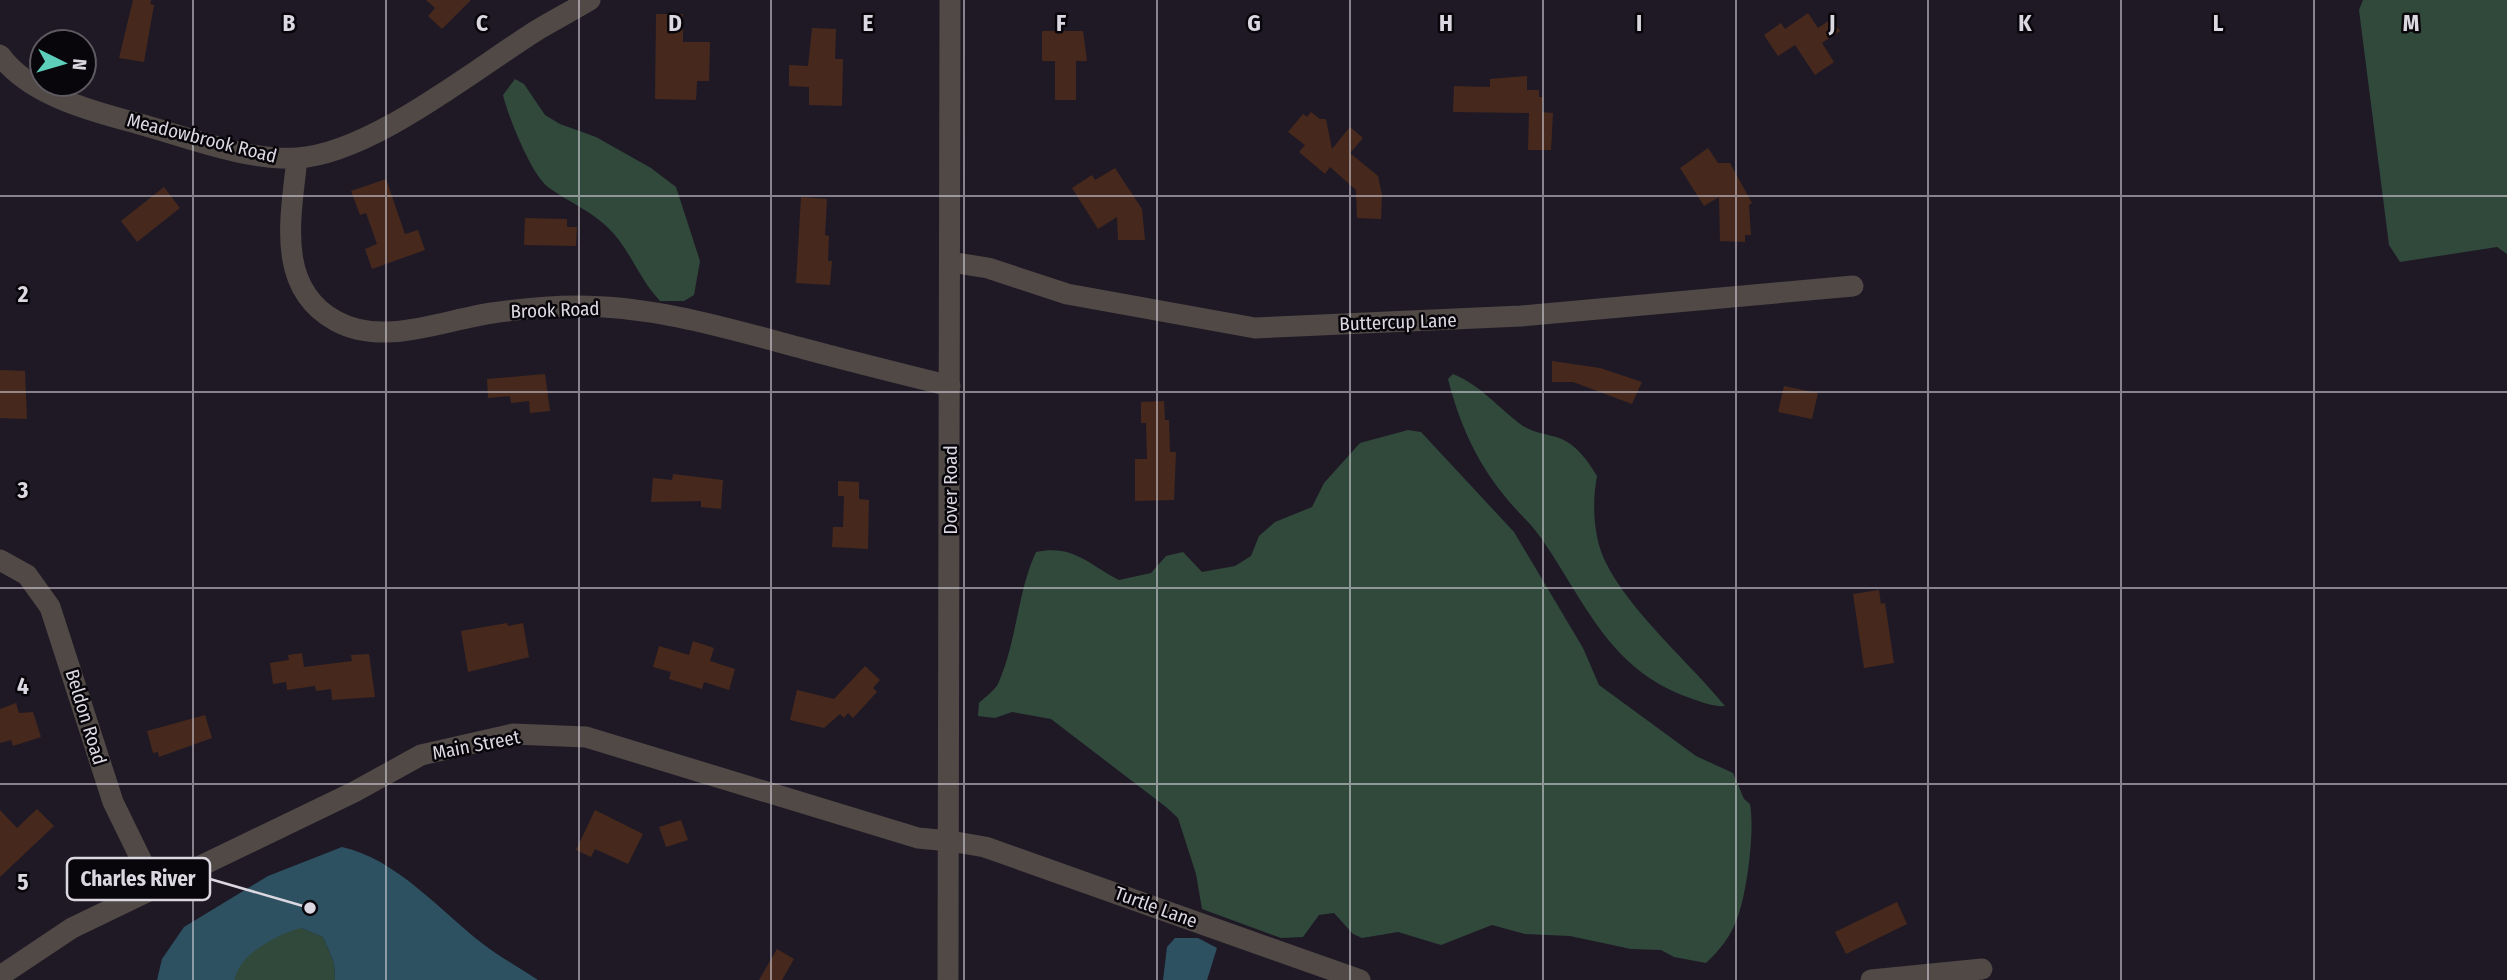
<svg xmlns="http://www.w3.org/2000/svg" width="2507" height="980" viewBox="0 0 2507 980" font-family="'Fira Sans Condensed',sans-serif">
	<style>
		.green { fill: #30493b }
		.water { fill: #2e5161 }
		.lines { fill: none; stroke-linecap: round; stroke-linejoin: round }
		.river { stroke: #2e5161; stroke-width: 35 }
		.building { fill: #46291c }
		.minor { stroke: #504945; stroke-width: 21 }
		.tertiary { stroke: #504945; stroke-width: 21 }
		.grid { fill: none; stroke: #dcd8e1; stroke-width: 2; stroke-opacity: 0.55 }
		.labels { text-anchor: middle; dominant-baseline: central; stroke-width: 5; stroke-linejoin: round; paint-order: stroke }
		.street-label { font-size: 19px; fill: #dcd8e1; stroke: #08060b }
		.grid-label { font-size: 23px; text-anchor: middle; font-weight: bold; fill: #dcd8e1; stroke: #08060b; stroke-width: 5; stroke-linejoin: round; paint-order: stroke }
		.leader { fill: none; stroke: #dcd8e1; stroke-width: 2.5 }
		.callout-dot { fill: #dcd8e1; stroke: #08060b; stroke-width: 2.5 }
		.callout { fill: #08060b; stroke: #dcd8e1; stroke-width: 2.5 }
		.callout-label { font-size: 21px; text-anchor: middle; font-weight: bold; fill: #dcd8e1 }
	</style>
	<rect width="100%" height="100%" fill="#1f1926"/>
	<path class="green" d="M2363,0H2507V254L2497,247L2400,262L2389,245L2359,10Z
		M515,79L524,84L545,115L560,124L596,137L651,168L676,187L700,261L694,295L684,301H660C641,281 632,255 614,234C596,213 570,203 548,187C531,174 508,116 503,95Z
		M1453,374C1481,385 1499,409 1523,426C1534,433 1547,434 1559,438C1576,444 1588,461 1597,476C1592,502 1593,536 1605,561C1629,611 1689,662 1725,706C1713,707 1702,702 1690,698C1609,670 1585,601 1541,538C1530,522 1514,509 1503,494C1475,459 1459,422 1448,379Z
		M1408,430L1421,432L1514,532L1583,648L1599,685L1696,756L1733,773L1744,799L1750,804C1755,830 1747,894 1737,919C1730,937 1720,950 1706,963L1674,957L1661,950L1631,949L1570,936L1525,934L1492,925L1441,945L1398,932L1362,938L1353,934L1334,913L1319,915L1303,937L1281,938L1202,909L1196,874L1178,818L1166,807L1051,719L1012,712L995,718L978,716L979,703C985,697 994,691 998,684C1017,642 1017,593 1036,552C1073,544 1088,564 1119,580L1151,573L1166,556L1183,552L1202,572L1235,566L1251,556L1259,536L1275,522L1312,507L1324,483L1360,443Z
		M252,927L301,928L323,937L334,963L335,980H224L237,965Z"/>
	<path class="water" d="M342,847C398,860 439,910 483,944C500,957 520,968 538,980H335L334,963L323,937L301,928L252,927L237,965L224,980H157L162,959L184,927L268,876Z
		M1175,938H1198L1217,948L1207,980H1163L1167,947Z"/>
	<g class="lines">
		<path class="river" d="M217,980C221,941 271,917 304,909"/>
	</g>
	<path class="building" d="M133,0H151L150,4L154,5L144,62L119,58Z
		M426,0H471L442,29L428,16L435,8Z
		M1808,13L1818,28L1831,19L1840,31L1822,43L1834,62L1815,75L1795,45L1778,56L1764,35L1781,23L1785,29Z
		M656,14H683V42H710L709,81H697L696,100L655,99Z
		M812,28L836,29L835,59H843L842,106L809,105V87L789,86V65L808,66Z
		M1042,31H1083L1087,61H1076V100H1055V61H1042Z
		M1527,76V90H1539V97H1543L1542,112L1553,113L1551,150H1528L1529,113L1453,112L1454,86L1490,87V79Z
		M1311,112L1320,119H1326L1332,149L1350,127L1363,138L1350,153L1378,176L1382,195L1381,219L1357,218L1356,190L1330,167L1325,174L1299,152L1305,145L1288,132L1303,114L1307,117Z
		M1708,148L1718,163H1730L1752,203L1749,205L1751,235H1745V242L1720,241L1719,197L1704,206L1680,168Z
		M1115,168L1142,209L1145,240H1118L1117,217L1098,229L1072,188L1092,175L1095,180Z
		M386,179L405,234L418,230L425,250L372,269L365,249L377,244L366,213L360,215L351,191Z
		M164,187L180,208L137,242L121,221Z
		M801,197L827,199L825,235L829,236L828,261H832L830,285L796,283Z
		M525,218L567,219V227H577L576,246L524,245Z
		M1552,361L1600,368L1642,382L1632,404L1573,382H1552Z
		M0,370L25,371L27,419L0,418Z
		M545,374L550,411L530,413L529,401L511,403L510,396L488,398L487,379Z
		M1784,386L1818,393L1812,419L1778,412Z
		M1164,401L1165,420H1169L1170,452H1176L1174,500L1135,501V459H1147L1146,423H1141V402Z
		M673,474L723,480L721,509L701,507V501L651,502L653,478L672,480Z
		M838,481L859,482V499L869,500L868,549L832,547L833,527H843L844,496H838Z
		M1879,590L1881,604L1885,603L1894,663L1864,668L1853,594Z
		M507,623L508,626L523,623L529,657L468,672L461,631Z
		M693,641L714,648L710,661L735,669L729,690L704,682L702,689L669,679L671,672L653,667L659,646L689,655Z
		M302,653L304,667L352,661L351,655L369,654L375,697L332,700L331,689L316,691L315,686L287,690L286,682L273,684L270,663L289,660L288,655Z
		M865,666L880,680L873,688L877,692L853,718L848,713L844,718L840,714L824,728L790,720L797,690L834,699Z
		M16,703L19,713L33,712L41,737L13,746L11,740L0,743V709Z
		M205,715L212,738L159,757L158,752L153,753L147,731Z
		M37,809L54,826L0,877V810L17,828Z
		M595,810L643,834L628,864L595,849L591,857L576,850Z
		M681,820L688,840L666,847L659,827Z
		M1897,902L1907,924L1846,954L1835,932Z
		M777,949L794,959L782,980H759Z"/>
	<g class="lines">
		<path class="minor" d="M0,55C29,95 91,111 136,123C184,136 247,161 297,158C371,154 476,68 539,29C556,19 573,10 590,0
			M297,159C291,216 275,288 336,321C383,347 443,320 492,313C519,309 549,306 577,306C656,306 730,329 805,349C853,362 902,374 950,386
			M950,262L988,268L1067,294L1255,328L1521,316L1853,286
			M0,560L27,575L50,607L113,802L155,888
			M950,841L985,847L1360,980
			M1871,980L1982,969"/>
		<path class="tertiary" d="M0,976L72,928L354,792L421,755L513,734L586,737L918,838L950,841
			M948,980L950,0"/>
	</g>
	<path class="grid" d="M193,0V980M386,0V980M579,0V980M771,0V980M964,0V980M1157,0V980M1350,0V980M1543,0V980M1736,0V980M1928,0V980M2121,0V980M2314,0V980M0,196H2507M0,392H2507M0,588H2507M0,784H2507"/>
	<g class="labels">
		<g class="street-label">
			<text transform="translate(202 138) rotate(14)">Meadowbrook Road</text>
			<text transform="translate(555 310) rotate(-2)">Brook Road</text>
			<text transform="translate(1398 322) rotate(-2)">Buttercup Lane</text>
			<text transform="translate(950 490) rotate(-90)">Dover Road</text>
			<text transform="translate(86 717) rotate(73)">Beldon Road</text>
			<text transform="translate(476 745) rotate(-11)">Main Street</text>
			<text transform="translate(1156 907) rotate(20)">Turtle Lane</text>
		</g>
	</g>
	<g class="grid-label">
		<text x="289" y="31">B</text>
		<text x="482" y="31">C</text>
		<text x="675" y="31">D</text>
		<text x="868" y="31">E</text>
		<text x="1061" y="31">F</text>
		<text x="1254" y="31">G</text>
		<text x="1446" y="31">H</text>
		<text x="1639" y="31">I</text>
		<text x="1832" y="31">J</text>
		<text x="2025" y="31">K</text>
		<text x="2218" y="31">L</text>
		<text x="2411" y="31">M</text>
		<text x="23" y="302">2</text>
		<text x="23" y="498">3</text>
		<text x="23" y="694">4</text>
		<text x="23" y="890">5</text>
	</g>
	<path class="leader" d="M310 908L210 879"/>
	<circle class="callout-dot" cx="310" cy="908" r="7"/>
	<rect class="callout" x="67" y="858" width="143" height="42" rx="7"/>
	<g class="callout-label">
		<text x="138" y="886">Charles River</text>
	</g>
	<g transform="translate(63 63) rotate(95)"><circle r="33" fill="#08060b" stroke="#5d5a61" stroke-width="2"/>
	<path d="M0-5L12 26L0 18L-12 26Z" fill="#5cceba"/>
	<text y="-10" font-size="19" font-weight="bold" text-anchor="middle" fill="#dcd8e1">N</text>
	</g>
</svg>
